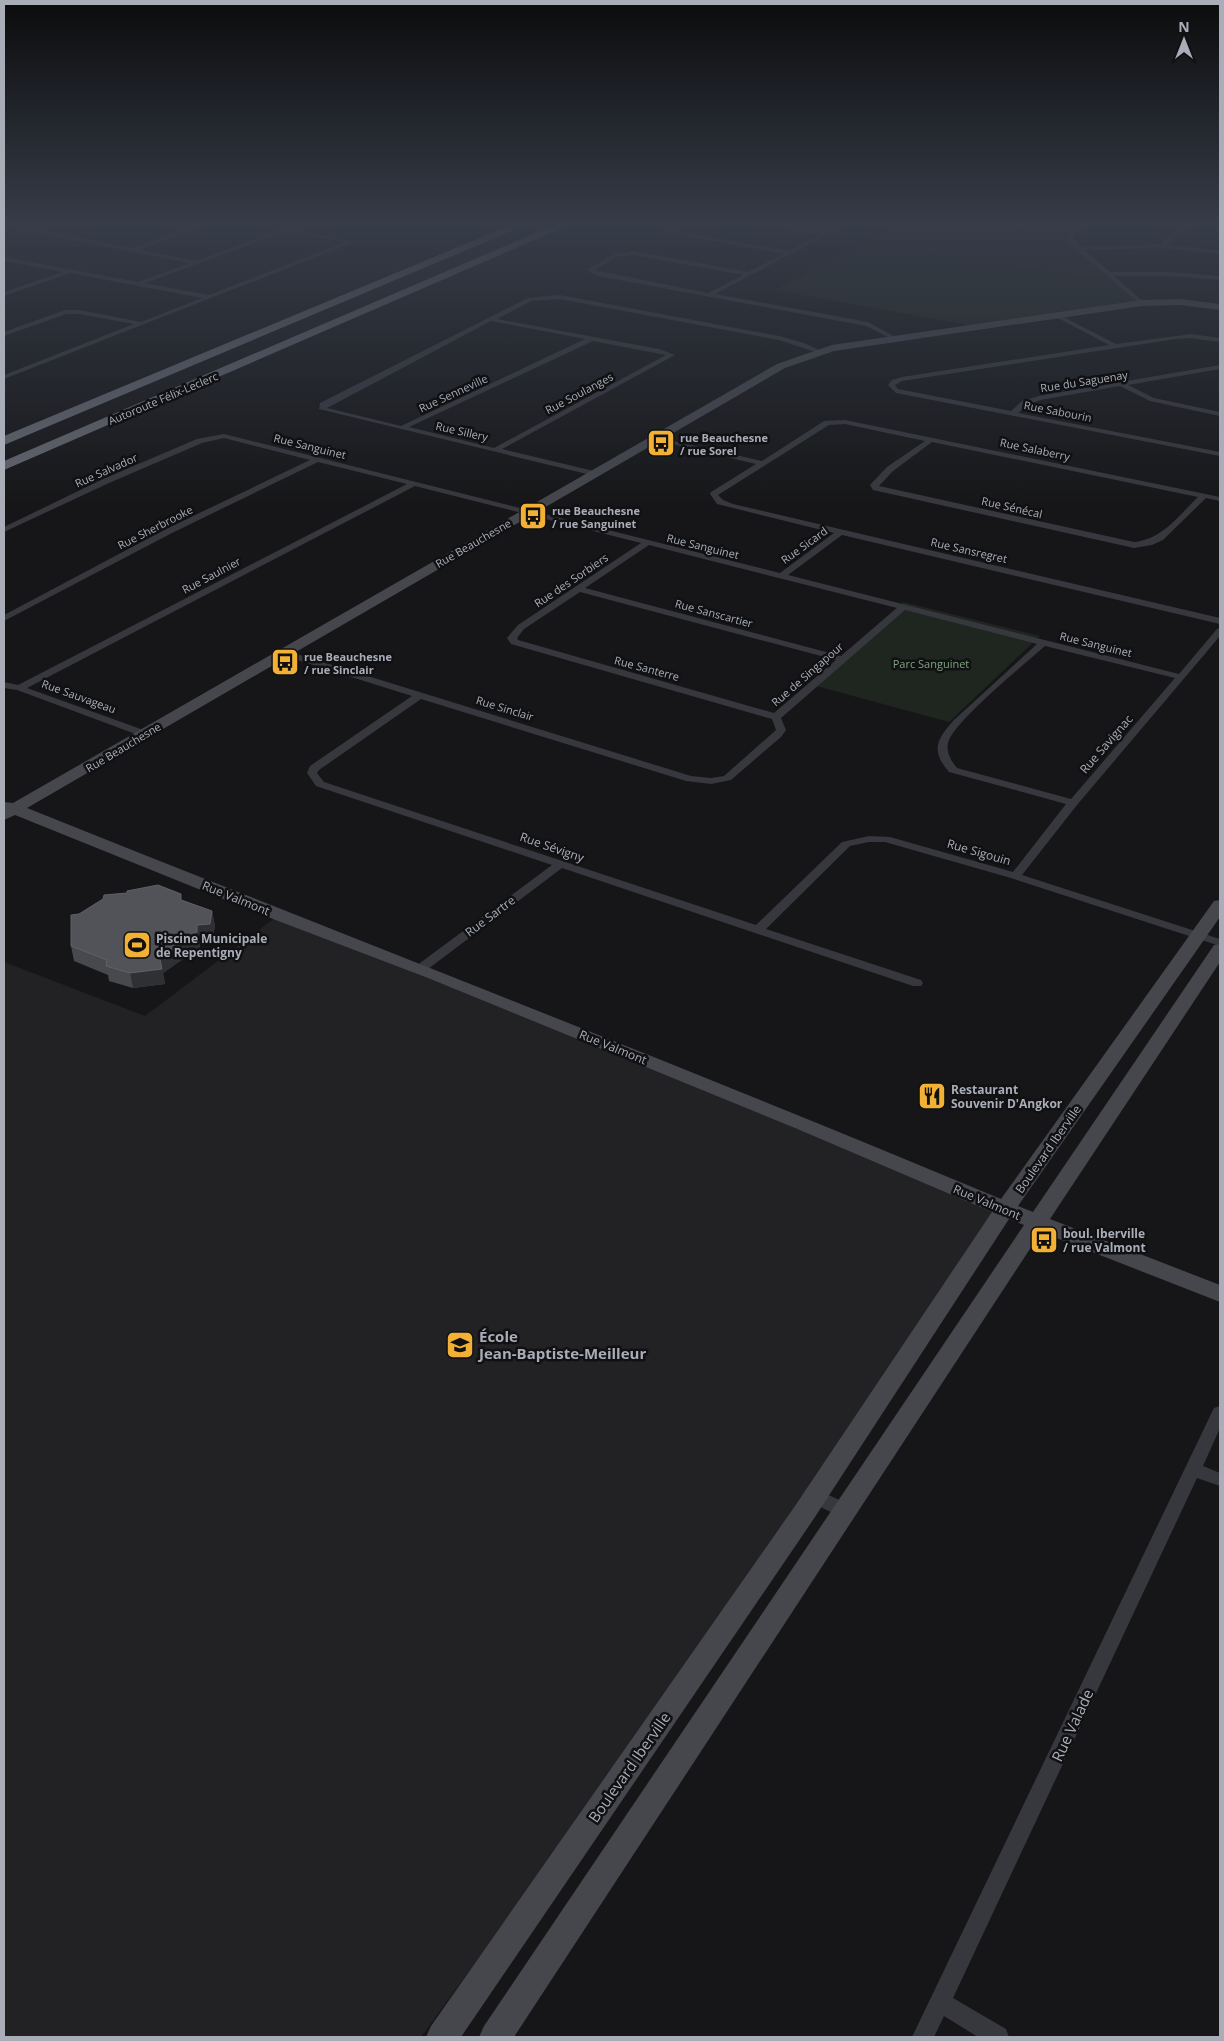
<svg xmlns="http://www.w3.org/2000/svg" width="1224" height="2041" viewBox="0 0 1224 2041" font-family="'Open Sans',sans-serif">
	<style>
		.built { fill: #222225 }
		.green { fill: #1e261f }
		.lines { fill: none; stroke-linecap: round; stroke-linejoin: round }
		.street { fill: #37383d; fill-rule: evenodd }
		.secondary { fill: #45474d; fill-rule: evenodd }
		.highway { fill: #63666e; fill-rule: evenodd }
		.wall { fill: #47494d }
		.shaded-wall { fill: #2f3033 }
		.building { fill: #525359; stroke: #5f6168 }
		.labels { text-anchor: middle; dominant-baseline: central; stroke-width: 5; stroke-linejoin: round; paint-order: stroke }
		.far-street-label { font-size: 11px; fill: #a8adb8; stroke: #111113 }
		.far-poi-label { font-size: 11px; font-weight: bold; fill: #a8adb8; stroke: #111113; text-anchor: start }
		.far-park-label { font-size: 11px; fill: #7fa381; stroke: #111113 }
		.street-label { font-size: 12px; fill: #a8adb8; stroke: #111113 }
		.poi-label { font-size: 12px; font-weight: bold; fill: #a8adb8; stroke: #111113; text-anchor: start }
		.near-poi-label { font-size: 15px; font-weight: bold; fill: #a8adb8; stroke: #111113; text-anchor: start }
		.near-street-label { font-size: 15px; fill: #a8adb8; stroke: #111113 }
	</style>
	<rect width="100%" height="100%" fill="#161618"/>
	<path class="built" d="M901,222L1087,224L1070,238L1119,283L861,245Z
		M279,915L1005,1209L811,1502L421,2037H4V962L145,1016Z"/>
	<path class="green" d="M861,245L1119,283L1142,303L978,327L774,290Z
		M903,602L1040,636L949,722L809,684Z"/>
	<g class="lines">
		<path class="street" d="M204,222H212L139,250L196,261L302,222H310L293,229L354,242L4,379V375L134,324L79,314H66L4,336V332L65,310H79L141,322L202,298L70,273L4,296V292L63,272L4,261V257L138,282L190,263L22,231L16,227V225L132,248ZM287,231L345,242L209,295L145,283Z
			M675,222H682L671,230L789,251L820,235L753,222H768L825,232L844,222H851L715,294L868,322L899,339L894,340L866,326L598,276L587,270L613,255L633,251L748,272L784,254L664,232V230ZM633,255L743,275L708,293L594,270L617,257Z
			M1085,222H1092L1076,233L1073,238L1080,247L1161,244L1162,241L1189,222H1195L1167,245L1220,250V254L1164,248L1084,250L1110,272H1168L1220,276V280L1168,276H1114L1145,303L1140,304L1078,251L1074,250V248L1069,243L1067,238L1072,231Z
			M560,295L779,336L804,343L821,351L818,353L779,340L560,299L531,301L497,319L659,349L675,355L502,449L598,472V476H595L319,409L320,403L528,298ZM491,321L585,339L401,426L327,408ZM593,341L666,355L494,448L409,427Z
			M1056,313L1116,344L1191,334L1220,338V342L1191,338L1176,339L902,381L895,385L898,389L1011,411L1022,401L1039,396L1220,365V369L1128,385L1154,398L1220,412V416L1150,401L1120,386L1040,400L1028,405L1018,413L1220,452V456L896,393L888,385L892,380L902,377L1109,345L1054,316Z
			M845,420L1220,497V501L1206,498L1163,540L1152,545L1134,548L873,490L870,485L887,467L925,441L845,424L829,425L718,495L723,500L733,504L1220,618V624L842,535L788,575L1179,674L1217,629L1220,628V636L1077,805L1022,875L1220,939V946L1011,878L885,842H869L850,846L766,929L921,980L923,983L921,986H913L562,868L424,972H416L414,969L416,966L552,865L316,786L307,773L310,766L412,696L281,655V651H287L691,776L711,778L724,776L776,730L772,719L511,644L507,638L518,625L641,543L415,486L27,688L149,732V736H141L17,690L4,688V682L18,685L407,484L318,462L172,533L4,621V615L166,529L310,460L224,438L202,443L109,483L4,532V527L103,479L197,439L224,434L780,573L834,533L717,504L710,494L711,492L756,464L651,439L655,437L762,461L824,421ZM932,442L1198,497C1178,516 1163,539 1134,542L879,486L893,471ZM649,545L897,608L841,656L585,588ZM580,592L836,660L774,713L518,640L517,638L524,629ZM905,610L1037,644L954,720C937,739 930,750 949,772L1066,804L1013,872L890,837L869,836L842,842L756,925L324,782L317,773L319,770L421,699L686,781L711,784L731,780L781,737L786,730L781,718ZM1045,646L1175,678L1071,799L957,768C951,761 946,752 948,743C953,722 1026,663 1045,646Z
			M1220,1406V1428L1203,1466L1220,1473V1486L1197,1478L953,1998L1006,2029L1009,2037H978L944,2016L934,2037H912L1212,1412L1214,1408Z
			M815,1489L853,1506L855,1511L853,1516C840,1520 821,1506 809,1501L807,1496L809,1491Z"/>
		<path class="secondary" d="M1180,299L1220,304V310L1180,305L1142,306L834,351L785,368L27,808C352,938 678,1064 1001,1199L1214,901L1220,900V917L1018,1206L1033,1212L1214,945L1220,944V962L1050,1219L1220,1285V1302L1041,1232L514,2037H479L484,2026L1024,1225L1009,1219L813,1520L461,2037H426L431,2026L795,1506L992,1212L795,1128L428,978L273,919L15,815L4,820V802L13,803L777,364L832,345L1142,300Z"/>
		<path class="highway" d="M518,222H533L4,445V436Z
			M561,222H576L4,470V461Z"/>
	</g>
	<path class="wall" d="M127,893L182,900L212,911L215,926L212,939L200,940V947L163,973L165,984L133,988L109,981L108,975L74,961L71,946L79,914Z"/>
	<path class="shaded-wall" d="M212,911L215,926L212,939L200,940V947L163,973L165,984L133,988L130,973L160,959Z"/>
	<path class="building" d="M158,885L181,894V900L212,911L210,924L197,925V932L160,959L162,969L130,973L106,966L107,960L71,946V915L79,914L103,899L104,895L127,893V891Z"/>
	<linearGradient id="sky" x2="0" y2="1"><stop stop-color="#0c0c0d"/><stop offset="0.44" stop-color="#363c48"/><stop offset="1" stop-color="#363c48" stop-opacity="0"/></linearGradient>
	<rect width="1224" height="508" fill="url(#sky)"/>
	<defs>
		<g id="bus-square" transform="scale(1.4375)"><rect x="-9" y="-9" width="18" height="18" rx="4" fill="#f2b134" stroke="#111113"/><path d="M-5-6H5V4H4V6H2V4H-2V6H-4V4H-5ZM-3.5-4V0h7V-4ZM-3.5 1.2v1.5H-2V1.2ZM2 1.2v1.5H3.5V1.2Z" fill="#111"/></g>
		<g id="stadium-square" transform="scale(1.4375)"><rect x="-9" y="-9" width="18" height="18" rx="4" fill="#f2b134" stroke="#111113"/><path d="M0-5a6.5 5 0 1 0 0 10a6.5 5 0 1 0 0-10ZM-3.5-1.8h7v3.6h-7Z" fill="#111"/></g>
		<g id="restaurant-square" transform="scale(1.4375)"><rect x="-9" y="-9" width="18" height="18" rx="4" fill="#f2b134" stroke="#111113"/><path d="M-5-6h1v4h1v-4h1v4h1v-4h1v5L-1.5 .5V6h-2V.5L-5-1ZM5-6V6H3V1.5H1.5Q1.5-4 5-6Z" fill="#111"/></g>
		<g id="school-square" transform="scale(1.4375)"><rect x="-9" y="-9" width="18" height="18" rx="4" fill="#f2b134" stroke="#111113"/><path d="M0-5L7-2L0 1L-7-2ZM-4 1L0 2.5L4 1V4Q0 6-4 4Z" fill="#111"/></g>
	</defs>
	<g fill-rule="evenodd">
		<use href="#bus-square" x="661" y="443"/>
		<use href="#bus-square" x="533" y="516"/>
		<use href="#bus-square" x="285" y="662"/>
		<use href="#stadium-square" x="137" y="945"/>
		<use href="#restaurant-square" x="932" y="1096"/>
		<use href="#bus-square" x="1044" y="1240"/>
		<use href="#school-square" x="460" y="1345"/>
	</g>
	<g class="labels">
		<g class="far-street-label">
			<text transform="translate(1084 381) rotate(-9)">Rue du Saguenay</text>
			<text transform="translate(453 393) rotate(-25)">Rue Senneville</text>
			<text transform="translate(579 393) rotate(-28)">Rue Soulanges</text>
			<text transform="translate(163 398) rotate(-23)">Autoroute Félix-Leclerc</text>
			<text transform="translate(1058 411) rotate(11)">Rue Sabourin</text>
			<text transform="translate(462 431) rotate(13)">Rue Sillery</text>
			<text transform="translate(310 446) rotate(14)">Rue Sanguinet</text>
			<text transform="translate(1035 449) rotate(12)">Rue Salaberry</text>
			<text transform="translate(106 470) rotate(-24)">Rue Salvador</text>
			<text transform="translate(1012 507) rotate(13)">Rue Sénécal</text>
			<text transform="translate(155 527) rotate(-27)">Rue Sherbrooke</text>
			<text transform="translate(473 543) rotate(-30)">Rue Beauchesne</text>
			<text transform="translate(804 545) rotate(-36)">Rue Sicard</text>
			<text transform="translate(703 546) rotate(14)">Rue Sanguinet</text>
			<text transform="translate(969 550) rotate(13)">Rue Sansregret</text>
			<text transform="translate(211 575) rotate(-28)">Rue Saulnier</text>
			<text transform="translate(571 580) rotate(-34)">Rue des Sorbiers</text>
			<text transform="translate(714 613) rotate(15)">Rue Sanscartier</text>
			<text transform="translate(1096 644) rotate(14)">Rue Sanguinet</text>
			<text transform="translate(647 668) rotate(15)">Rue Santerre</text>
			<text transform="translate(807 674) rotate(-41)">Rue de Singapour</text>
			<text transform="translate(79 696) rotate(20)">Rue Sauvageau</text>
			<text transform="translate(505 708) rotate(17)">Rue Sinclair</text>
			<text transform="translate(123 747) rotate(-31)">Rue Beauchesne</text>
		</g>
		<g class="far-poi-label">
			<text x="680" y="437">rue Beauchesne<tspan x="680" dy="13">/ rue Sorel</tspan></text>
			<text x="552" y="510">rue Beauchesne<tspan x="552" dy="13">/ rue Sanguinet</tspan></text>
			<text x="304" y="656">rue Beauchesne<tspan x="304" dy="13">/ rue Sinclair</tspan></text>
		</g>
		<g class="far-park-label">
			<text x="931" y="663">Parc Sanguinet</text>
		</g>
		<g class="street-label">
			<text transform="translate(1106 744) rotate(-49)">Rue Savignac</text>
			<text transform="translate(552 847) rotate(19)">Rue Sévigny</text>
			<text transform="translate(979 852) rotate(16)">Rue Sigouin</text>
			<text transform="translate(236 898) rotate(22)">Rue Valmont</text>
			<text transform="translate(490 916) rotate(-37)">Rue Sartre</text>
			<text transform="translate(613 1047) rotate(22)">Rue Valmont</text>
			<text transform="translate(1048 1149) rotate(-55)">Boulevard Iberville</text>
			<text transform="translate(987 1202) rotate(23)">Rue Valmont</text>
		</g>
		<g class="poi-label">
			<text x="156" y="938">Piscine Municipale<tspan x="156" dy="14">de Repentigny</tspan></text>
			<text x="951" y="1089">Restaurant<tspan x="951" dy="14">Souvenir D'Angkor</tspan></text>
			<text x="1063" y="1233">boul. Iberville<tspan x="1063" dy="14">/ rue Valmont</tspan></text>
		</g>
		<g class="near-poi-label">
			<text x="479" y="1336">École<tspan x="479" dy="17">Jean-Baptiste-Meilleur</tspan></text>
		</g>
		<g class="near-street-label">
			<text transform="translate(1072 1725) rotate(-65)">Rue Valade</text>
			<text transform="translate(629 1767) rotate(-55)">Boulevard Iberville</text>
		</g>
	</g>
	<rect width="1224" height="2041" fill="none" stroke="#a8adb8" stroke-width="10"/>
	<g transform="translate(1184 40)" stroke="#111113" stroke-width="4" paint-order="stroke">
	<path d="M0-4L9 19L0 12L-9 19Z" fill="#a8adb8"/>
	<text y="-8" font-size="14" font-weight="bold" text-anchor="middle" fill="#a8adb8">N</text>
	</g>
</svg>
